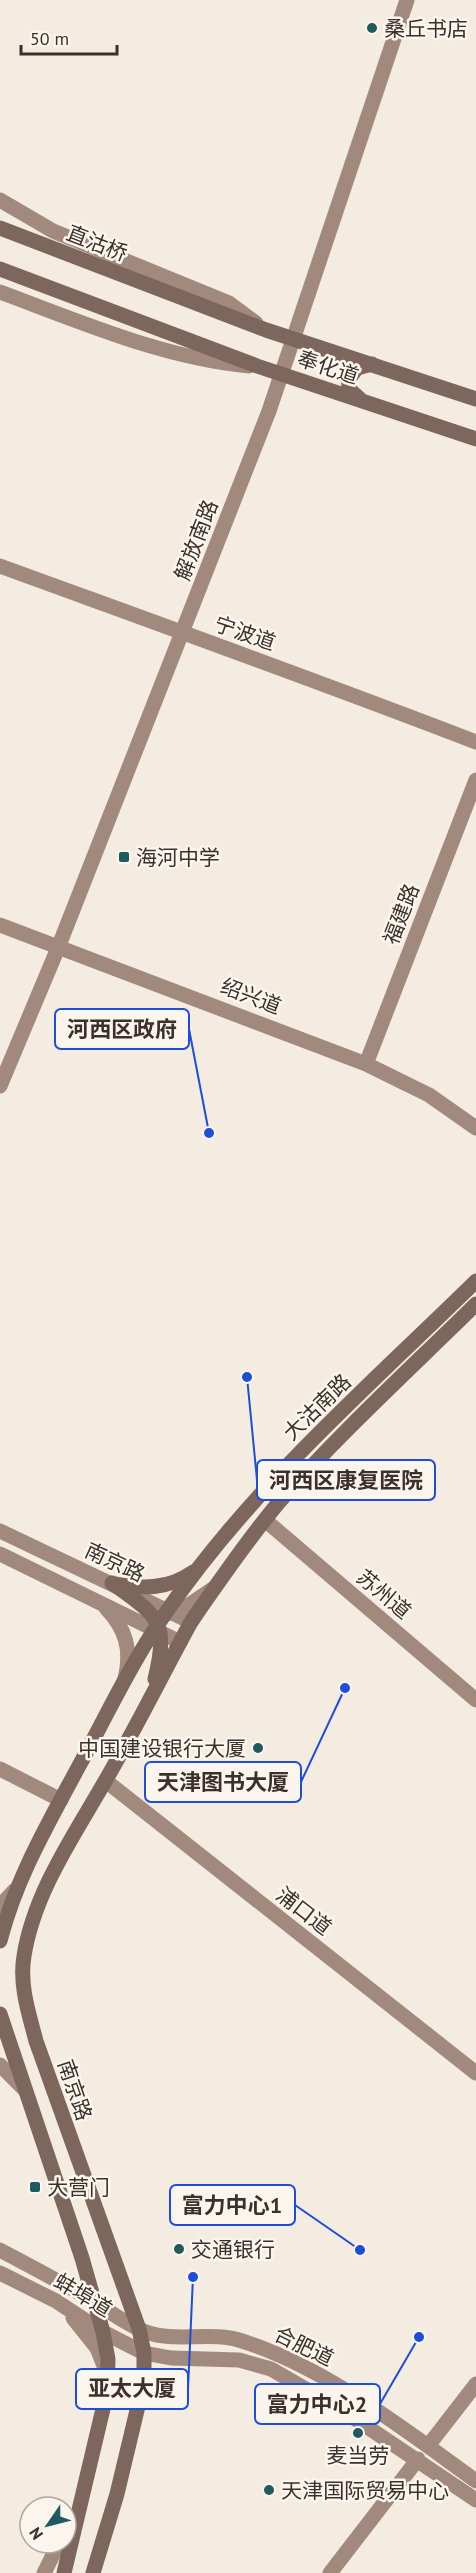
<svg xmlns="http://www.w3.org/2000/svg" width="476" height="2573" viewBox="0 0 476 2573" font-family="'PT Sans','Noto Sans SC',sans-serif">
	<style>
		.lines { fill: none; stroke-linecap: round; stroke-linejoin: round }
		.secondary { stroke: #a18a7d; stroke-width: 15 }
		.primary { stroke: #7d675c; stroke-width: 15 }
		.poi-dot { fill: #1f5a5e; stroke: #fbf5ee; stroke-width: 2 }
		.labels { text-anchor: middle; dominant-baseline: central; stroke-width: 5; stroke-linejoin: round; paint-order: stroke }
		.poi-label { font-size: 21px; fill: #3b302b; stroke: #fbf5ee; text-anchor: start }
		.street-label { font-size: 21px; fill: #3b302b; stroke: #fbf5ee }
		.leader { fill: none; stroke: #1d4ed8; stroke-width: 2 }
		.callout-dot { fill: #1d4ed8; stroke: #fbf5ee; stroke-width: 2 }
		.callout { fill: #fbf5ee; stroke: #1d4ed8; stroke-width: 2 }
		.callout-label { font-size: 22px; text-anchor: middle; font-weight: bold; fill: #3b302b }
	</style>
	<rect width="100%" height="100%" fill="#f4ebe1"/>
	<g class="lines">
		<path class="secondary" d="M0,200L53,231L229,303L256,323
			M0,292C81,322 163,358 249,366
			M0,566C159,624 318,681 476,742
			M0,925L366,1064L429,1095L476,1128
			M366,1064L476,780
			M0,1086L58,948L269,411L407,0
			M265,1520L476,1700
			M0,1531L191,1622
			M0,1554L180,1642
			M106,1608C126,1629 132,1650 125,1679
			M167,1614L186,1607L214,1588
			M0,1769L61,1800
			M106,1781L476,2073
			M0,1906L15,1890
			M0,2065L25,2090
			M0,2250C30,2266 59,2281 88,2298C105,2308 121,2321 139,2329C171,2345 208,2330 242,2341C325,2367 405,2430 476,2481
			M0,2273L56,2301L103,2332L144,2353L171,2358L239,2360L271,2369L342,2410L476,2500
			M73,2318L97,2348L106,2371
			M428,2446L476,2384
			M44,2573L59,2543
			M330,2573L418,2459"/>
		<path class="primary" d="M0,228L266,330L476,399
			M0,269L257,366L476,439
			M360,399L350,390L348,380L357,368L372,364
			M112,1583C158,1616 169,1621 155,1679
			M116,1584C143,1589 169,1589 193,1572
			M0,1941C16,1878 49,1822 80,1764C108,1713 133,1659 167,1611C253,1486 369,1386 476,1281
			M0,2014L82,2258L103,2332L108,2359L107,2392L64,2573
			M93,2573L117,2494L144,2381V2353L139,2329L36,2041C29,2014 19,1985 24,1956C34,1893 73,1837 104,1783C135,1730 162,1675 191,1622C219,1581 248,1539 280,1501C341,1432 410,1369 476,1304"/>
	</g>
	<g class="poi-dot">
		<circle cx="372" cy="28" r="6"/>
		<rect x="118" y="851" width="12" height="12" rx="3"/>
		<circle cx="258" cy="1748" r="6"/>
		<rect x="29" y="2181" width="12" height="12" rx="3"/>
		<circle cx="179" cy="2249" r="6"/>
		<circle cx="358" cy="2433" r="6"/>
		<circle cx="269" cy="2490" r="6"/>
	</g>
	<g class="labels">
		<g class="poi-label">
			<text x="384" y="28">桑丘书店</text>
			<text x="136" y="857">海河中学</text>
			<text x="246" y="1748" text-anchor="end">中国建设银行大厦</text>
			<text x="47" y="2187">大营门</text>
			<text x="191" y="2249">交通银行</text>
			<text x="358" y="2455" text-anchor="middle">麦当劳</text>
			<text x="281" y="2490">天津国际贸易中心</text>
		</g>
		<g class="street-label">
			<text transform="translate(97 243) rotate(21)">直沽桥</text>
			<text transform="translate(328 367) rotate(18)">奉化道</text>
			<text transform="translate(196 540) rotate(-69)">解放南路</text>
			<text transform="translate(245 633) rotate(19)">宁波道</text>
			<text transform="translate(401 914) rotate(-69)">福建路</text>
			<text transform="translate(251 996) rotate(21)">绍兴道</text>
			<text transform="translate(317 1407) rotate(-44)">大沽南路</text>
			<text transform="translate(115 1562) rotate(25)">南京路</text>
			<text transform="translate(384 1594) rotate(40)">苏州道</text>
			<text transform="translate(304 1911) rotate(38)">浦口道</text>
			<text transform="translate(75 2090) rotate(71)">南京路</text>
			<text transform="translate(83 2295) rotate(31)">蚌埠道</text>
			<text transform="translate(304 2346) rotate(26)">合肥道</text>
		</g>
	</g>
	<path class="leader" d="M209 1133L189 1029M247 1377L257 1480M345 1688L301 1782M360 2250L295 2205M193 2277L188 2389M419 2337L380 2404"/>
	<g class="callout-dot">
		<circle cx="209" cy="1133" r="6"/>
		<circle cx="247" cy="1377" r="6"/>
		<circle cx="345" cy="1688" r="6"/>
		<circle cx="360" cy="2250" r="6"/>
		<circle cx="193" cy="2277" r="6"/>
		<circle cx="419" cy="2337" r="6"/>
	</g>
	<g class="callout">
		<rect x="55" y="1009" width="134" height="40" rx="6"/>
		<rect x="257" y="1460" width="178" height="40" rx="6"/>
		<rect x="145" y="1762" width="156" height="40" rx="6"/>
		<rect x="170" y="2185" width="125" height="40" rx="6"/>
		<rect x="76" y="2369" width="112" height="40" rx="6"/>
		<rect x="255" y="2384" width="125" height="40" rx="6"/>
	</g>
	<g class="callout-label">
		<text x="122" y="1037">河西区政府</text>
		<text x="346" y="1488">河西区康复医院</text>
		<text x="223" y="1790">天津图书大厦</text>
		<text x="232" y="2213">富力中心1</text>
		<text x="132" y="2396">亚太大厦</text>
		<text x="317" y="2412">富力中心2</text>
	</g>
	<g transform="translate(48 2525) rotate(235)"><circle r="28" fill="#fbf5ee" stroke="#aea6a0" stroke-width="1.5"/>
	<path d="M0-4.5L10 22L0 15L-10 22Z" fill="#1f5a5e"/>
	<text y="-9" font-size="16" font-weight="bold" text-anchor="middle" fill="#3b302b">N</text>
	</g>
	<path d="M21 45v9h96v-9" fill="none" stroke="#3b302b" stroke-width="3"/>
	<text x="30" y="45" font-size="18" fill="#3b302b" stroke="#fbf5ee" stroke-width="4.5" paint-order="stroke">50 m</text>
</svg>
